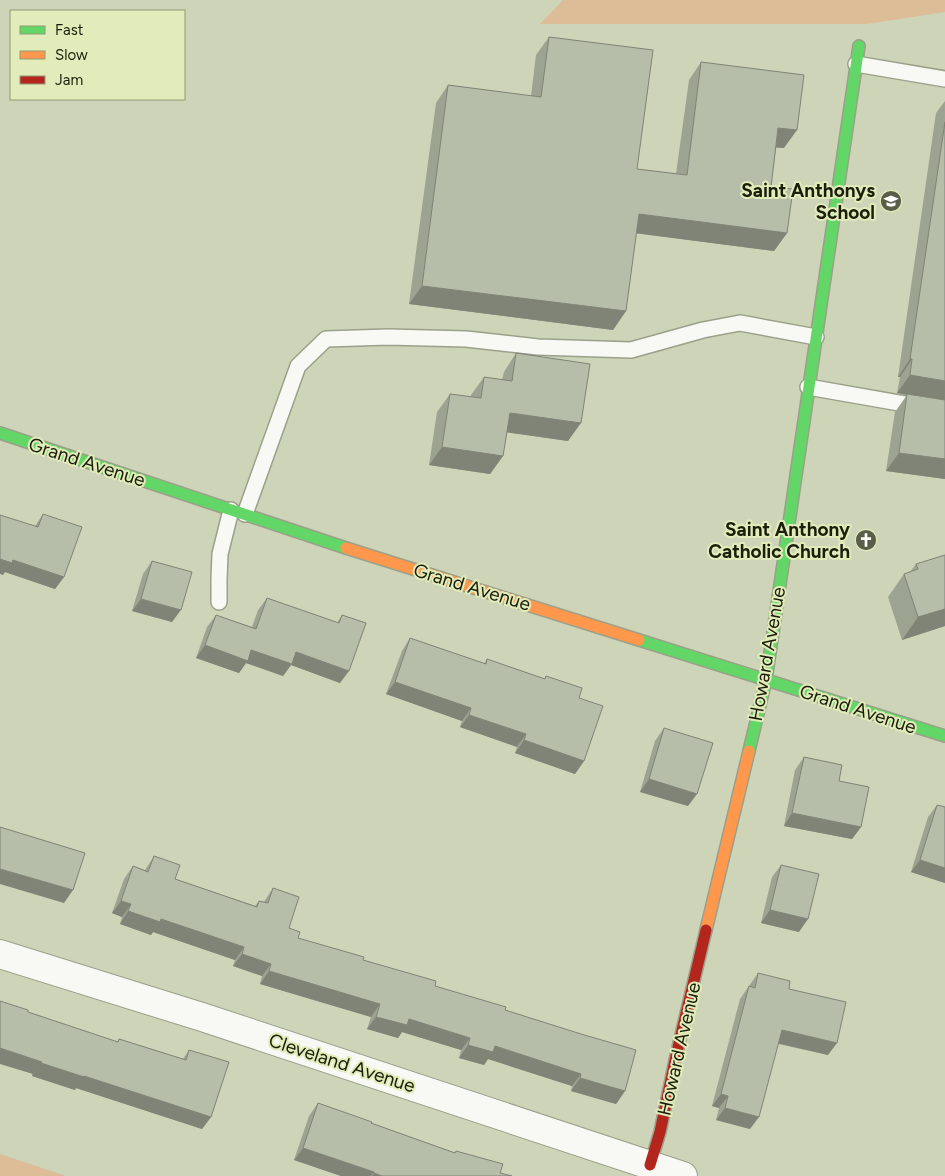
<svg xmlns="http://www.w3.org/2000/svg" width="945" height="1176" viewBox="0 0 945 1176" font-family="Figtree,sans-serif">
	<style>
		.green { fill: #dcbd98 }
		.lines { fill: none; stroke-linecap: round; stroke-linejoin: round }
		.lane-casing { stroke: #9ba08a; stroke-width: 18 }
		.street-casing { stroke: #9ba08a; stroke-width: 30 }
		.fast-casing { stroke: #9ba08a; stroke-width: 14 }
		.slow-casing { stroke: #9ba08a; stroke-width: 14 }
		.jam-casing { stroke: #9ba08a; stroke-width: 14 }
		.lane { stroke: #f8f9f4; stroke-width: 15 }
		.street { stroke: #f8f9f4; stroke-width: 28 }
		.fast { stroke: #63d668; stroke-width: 11 }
		.slow { stroke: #ff974d; stroke-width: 11 }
		.jam { stroke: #b3261e; stroke-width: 11 }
		.wall { fill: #9da391 }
		.shaded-wall { fill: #7f8476 }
		.building { fill: #b6bda9; stroke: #7f8476 }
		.labels { text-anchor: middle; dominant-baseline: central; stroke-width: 4; stroke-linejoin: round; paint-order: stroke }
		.poi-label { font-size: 19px; font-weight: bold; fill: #1b1e0b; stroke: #e2ecba; text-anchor: end }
		.street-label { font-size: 19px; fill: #1b1e0b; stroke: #e2ecba }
	</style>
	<rect width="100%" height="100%" fill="#ced4b8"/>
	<path class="green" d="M563,0H945V12L867,24H540Z
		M0,1154L66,1176H0Z"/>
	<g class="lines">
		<g class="lane-casing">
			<path id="lane" d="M856,64L945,79
				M808,387L945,411
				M245,514L298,366L326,339L388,337L466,339L538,347L631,350L703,330L740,323L816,337
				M219,602V579L220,554L231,510"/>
		</g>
		<g class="street-casing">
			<path id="street" d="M0,954L202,1017L683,1176"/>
		</g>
		<g class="fast-casing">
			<path id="fast" d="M0,433L346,548
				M639,640L945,736
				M749,751L766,680L859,46"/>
		</g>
		<g class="slow-casing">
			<path id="slow" d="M346,548L639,640
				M706,930L749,751"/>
		</g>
		<g class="jam-casing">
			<path id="jam" d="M650,1165L660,1132L676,1056L706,930"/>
		</g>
		<use href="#lane" class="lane"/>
		<use href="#street" class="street"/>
		<use href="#fast" class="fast"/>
		<use href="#slow" class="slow"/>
		<use href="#jam" class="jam"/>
	</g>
	<path class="wall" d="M549,37L637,169L676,174L689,80L701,62L784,148H776L771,187L787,233L774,251L636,233L626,311L613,330L409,304L436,103L448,85L531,96L536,55Z
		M945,101V479L886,471L895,412L907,395L897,393L900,377H898L936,113Z
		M516,353L568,441L507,432L503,456L490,474L429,465L437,412L450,394L471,397V395L484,377L502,380L504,372Z
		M43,514L64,577L55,589L5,572L3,575Z
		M945,555V626L902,640L888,597L904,574L910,572L916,564Z
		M152,561L172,622L132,611L143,574Z
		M267,598L337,623L342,615L340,683L291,665L283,676L246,663L239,673L196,658L207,627L216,615L252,627L258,610Z
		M410,638L484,664L487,659L544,679L546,676L579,698L584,761L575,774L515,753L517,747L460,727L462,721L386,694L402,651Z
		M664,728L688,806L640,792L655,741Z
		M804,757L839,781L861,827L852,839L784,826L795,770Z
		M937,805L945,807V883L911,872L928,817Z
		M154,856L175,879L255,906L259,901L264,902L273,888L289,928L298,938L435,986L505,1010L625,1091L616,1104L571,1091L572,1086L488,1059L484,1065L459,1058L461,1050L402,1032L398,1038L367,1029L371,1017L260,984L262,976L233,966L235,960L153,932L151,935L120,924L122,917L112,913L124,879L133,866L145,870Z
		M781,865L799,932L761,923L772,877Z
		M758,973L789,989L828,1055L778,1044L750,1129L716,1120L719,1108L712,1106L740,999Z
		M28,1012L117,1042L119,1039L183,1059L189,1050L211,1117L202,1129L76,1088L75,1090L32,1076Z
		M318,1103L371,1123L454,1153L456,1151L500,1173L512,1176H341L294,1160L309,1116Z"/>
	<path class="shaded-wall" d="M778,128L797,130L784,148L765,146Z
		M639,214L787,233L774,251L626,232Z
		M422,286L626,311L613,330L409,304Z
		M910,359H912L900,377H898Z
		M910,375L945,381V402L907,394V395L897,393Z
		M510,413L581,423L568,441L497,431Z
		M442,447L503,456L490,474L429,465Z
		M899,453L945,459V479L886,471Z
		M0,559L13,560L64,577L55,589L5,572L3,575L0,574Z
		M141,599L181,610L172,622L132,611Z
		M945,609V626L902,640L918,617Z
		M205,645L251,650L296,652L349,671L340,683L291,665L283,676L246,663L239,673L196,658Z
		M395,682L471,708L462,721L386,694Z
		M469,715L526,734L517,747L460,727Z
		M524,740L584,761L575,774L515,753Z
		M649,779L697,794L688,806L640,792Z
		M792,813L861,827L852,839L784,826Z
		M920,860L945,868V883L911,872Z
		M0,869L73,890L64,903L0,884Z
		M121,901L131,904L122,917L112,913Z
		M770,910L808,919L799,932L761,923Z
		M128,911L161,919L244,947L235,960L153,932L151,935L120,924Z
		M242,954L271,964L262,976L233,966Z
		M269,971L380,1004L371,1017L260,984Z
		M376,1017L409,1019L470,1038L461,1050L402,1032L398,1038L367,1029Z
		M782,1030L837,1043L828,1055L773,1042Z
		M468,1045L495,1046L581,1074L572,1086L488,1059L484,1065L459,1058Z
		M0,1048L42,1062L33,1074L0,1064Z
		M41,1063L84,1076L211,1117L202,1129L76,1088L75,1090L32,1076Z
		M580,1078L625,1091L616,1104L571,1091Z
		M721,1094L728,1096L719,1108L712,1106Z
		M725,1108L759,1117L750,1129L716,1120Z
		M303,1148L374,1172L371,1176H341L294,1160Z
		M374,1173L382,1176H372Z"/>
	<path class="building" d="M549,37L653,50L637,169L687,175L701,62L804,75L797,130L778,128L771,187L793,189L787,233L639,214L626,311L422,286L448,85L541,97Z
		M945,122V381L910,375L912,359H910Z
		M516,353L590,364L581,423L510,413L503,456L442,447L450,394L481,398L484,377L512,381Z
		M907,394L945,400V459L899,453Z
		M43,514L82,527L64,577L13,560L12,563L0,559V515L38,527Z
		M945,555V609L918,617L904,574L918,569L916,564Z
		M152,561L192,572L181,610L141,599Z
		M267,598L339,623L342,615L366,623L349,671L296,652L292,664L251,650L248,661L205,645L216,615L256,629Z
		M410,638L486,664L487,659L545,679L546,676L582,688L579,698L603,706L584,761L524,740L526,734L469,715L471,708L395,682Z
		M664,728L713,743L697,794L649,779Z
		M804,757L842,765L839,781L869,787L861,827L792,813Z
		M937,805L945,807V868L920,860Z
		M0,827L85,853L73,890L0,869Z
		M154,856L180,865L175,879L257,907L259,901L268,903L273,888L299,897L289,928L300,932L298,938L364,957L363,960L436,981L435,986L506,1007L505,1010L581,1034L636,1050L625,1091L580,1078L581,1074L495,1046L493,1052L468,1045L470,1038L409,1019L407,1025L376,1017L380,1004L269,971L271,964L242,954L244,947L161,919L160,922L128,911L131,904L121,901L133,866L148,872Z
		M781,865L819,874L808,919L770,910Z
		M758,973L790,981L789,989L846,1002L837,1043L782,1030L759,1117L725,1108L728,1096L721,1094L749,986L755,988Z
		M0,1001L28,1010V1012L118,1042L119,1039L186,1060L189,1050L229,1062L211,1117L84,1076V1077L41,1063L42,1062L0,1048Z
		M318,1103L372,1122L371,1123L455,1153L456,1151L503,1164L500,1173L512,1176H382L374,1173V1172L303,1148Z"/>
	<defs>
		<g id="school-disc" transform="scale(1.125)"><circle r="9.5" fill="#5a5e48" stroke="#e2ecba"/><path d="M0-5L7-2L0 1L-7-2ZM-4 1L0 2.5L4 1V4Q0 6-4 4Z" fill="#fff"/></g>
		<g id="church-disc" transform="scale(1.125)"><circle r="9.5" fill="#5a5e48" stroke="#e2ecba"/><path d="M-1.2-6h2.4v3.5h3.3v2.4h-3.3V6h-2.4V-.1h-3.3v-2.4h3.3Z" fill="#fff"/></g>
	</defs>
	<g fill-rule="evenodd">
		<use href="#school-disc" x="891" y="201"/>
		<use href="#church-disc" x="866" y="540"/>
	</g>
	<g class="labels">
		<g class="poi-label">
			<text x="875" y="190">Saint Anthonys<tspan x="875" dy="22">School</tspan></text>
			<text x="850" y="529">Saint Anthony<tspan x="850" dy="22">Catholic Church</tspan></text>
		</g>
		<g class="street-label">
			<text transform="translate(87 462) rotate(18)">Grand Avenue</text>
			<text transform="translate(472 587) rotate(17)">Grand Avenue</text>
			<text transform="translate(767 654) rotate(-80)">Howard Avenue</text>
			<text transform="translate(858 709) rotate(18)">Grand Avenue</text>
			<text transform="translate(679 1049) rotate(-77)">Howard Avenue</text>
			<text transform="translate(342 1063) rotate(18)">Cleveland Avenue</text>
		</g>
	</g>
	<rect x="10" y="10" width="175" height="90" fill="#e2ecba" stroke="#929a74"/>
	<rect x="20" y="26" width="25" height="8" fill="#63d668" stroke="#929a74"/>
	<text x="55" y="35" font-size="15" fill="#1b1e0b">Fast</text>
	<rect x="20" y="51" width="25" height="8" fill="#ff974d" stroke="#929a74"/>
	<text x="55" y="60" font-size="15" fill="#1b1e0b">Slow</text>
	<rect x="20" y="76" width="25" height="8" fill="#b3261e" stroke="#929a74"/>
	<text x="55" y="85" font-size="15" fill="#1b1e0b">Jam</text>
</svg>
